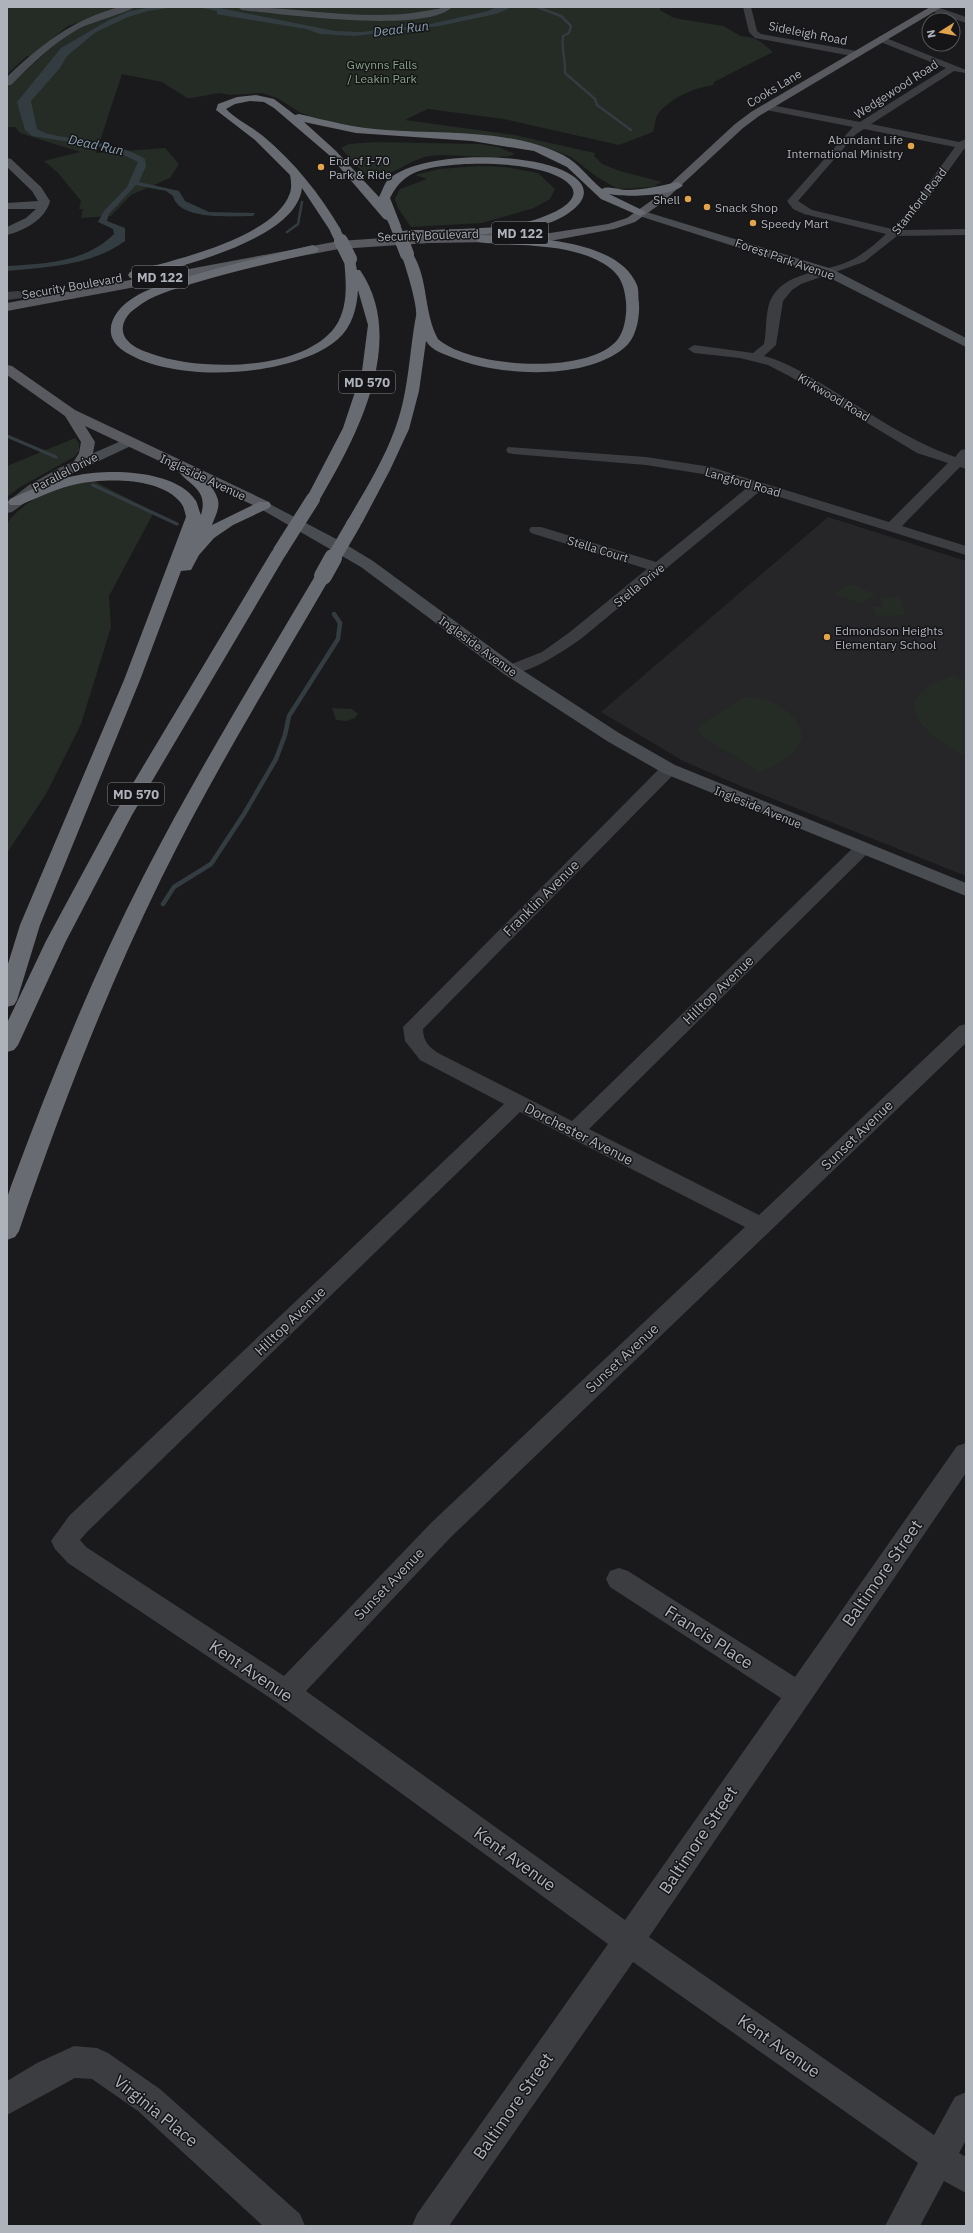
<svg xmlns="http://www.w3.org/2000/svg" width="973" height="2233" viewBox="0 0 973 2233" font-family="'IBM Plex Sans',sans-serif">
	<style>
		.built { fill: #262629 }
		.green { fill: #242c25 }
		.water { fill: #333c41 }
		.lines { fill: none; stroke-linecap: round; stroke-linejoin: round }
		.stream-far2 { stroke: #333c41; stroke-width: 2.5 }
		.stream-far1 { stroke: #333c41; stroke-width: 3.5 }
		.stream { stroke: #333c41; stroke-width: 4.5 }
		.street { fill: #3b3d40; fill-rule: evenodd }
		.secondary { fill: #494c50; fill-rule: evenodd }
		.primary { fill: #585a5f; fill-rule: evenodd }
		.highway { fill: #686b71; fill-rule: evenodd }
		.highway-bridge-far2 { stroke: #686b71; stroke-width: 10 }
		.highway-bridge-far1 { stroke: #686b71; stroke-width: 14 }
		.highway-bridge { stroke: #686b71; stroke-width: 18 }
		.poi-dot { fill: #e1a44d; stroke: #151517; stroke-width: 1.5 }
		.labels { text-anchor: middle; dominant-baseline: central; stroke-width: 3; stroke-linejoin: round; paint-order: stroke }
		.far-street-label { font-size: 12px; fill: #aeb2ba; stroke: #151517 }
		.far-park-label { font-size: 12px; fill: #87a387; stroke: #151517 }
		.far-poi-label { font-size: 12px; fill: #aeb2ba; stroke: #151517; text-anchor: start }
		.far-water-label { font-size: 13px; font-style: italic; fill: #89a1b1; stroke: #151517 }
		.shield { fill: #151517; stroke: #808389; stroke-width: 1 }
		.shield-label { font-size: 13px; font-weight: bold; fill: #aeb2ba }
		.street-label { font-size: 14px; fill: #aeb2ba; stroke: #151517 }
		.near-street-label { font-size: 17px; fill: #aeb2ba; stroke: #151517 }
	</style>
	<rect width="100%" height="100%" fill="#1a1a1c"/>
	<path class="built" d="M828,517L966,561V876L736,784L683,761L601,712Z"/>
	<path class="green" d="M7,7H122L68,26L30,56H27L7,74Z
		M139,7H229L268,12L372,19L444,10L451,7H660V10L674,18L723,26L741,36L753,38L761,42L773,52L714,82L713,85C694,88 670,98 658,114C655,118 655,127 653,132L619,145L504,119L428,109L405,120L514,135L595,153L594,156L602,164L620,171L662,182L653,187L618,189L597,177L571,157L556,151L515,140L413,131L376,130L320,120L301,113L277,98L262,93L230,95L219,93L192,98H187L162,82L122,74L96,153L165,148L179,164L170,178L131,195L111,216L81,218L83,209H79L81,201L58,173L44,161L80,152L20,133L15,127H7V88L66,34L106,15Z
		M250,7H441C403,25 294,13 250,7Z
		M374,142L480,144L498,147L515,154C501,161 450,153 429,156C408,160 389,180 369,176C364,175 346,154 341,148L349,144Z
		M479,166L505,167L538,173L555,189L550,199L534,208L482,223L411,227L398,208L395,199L400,189L427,179L415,175L439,169Z
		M75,438L79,443V451L74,457L20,487L7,497V466Z
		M92,480L154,512L109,596L111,627L81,724L46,794L7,853V523C29,495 59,487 92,480Z
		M850,584L876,594L862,604L835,594Z
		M899,597L906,615L876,616L873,607H884L880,598Z
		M952,675L966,682V753L963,755C920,731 885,700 952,675Z
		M745,697C756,698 767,699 778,705C790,711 807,729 800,744C792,758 774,766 760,772L700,735L698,726Z
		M332,708L352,709L358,714L355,718L347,721L336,720Z"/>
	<path class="water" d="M151,7H175L148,11L128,17L96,32L67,56L60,68L31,101L37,129C47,135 59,136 70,138C96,143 123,145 145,159L146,166L139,182L179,191L185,201L209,212L255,213L253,216C233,216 179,221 173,196L166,191L136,185L109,214L107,221L125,228V241C91,266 47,267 7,271V266C45,264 86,262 114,234L113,229L98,222L104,211L127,187L138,162L109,148L32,136L25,130L17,102L61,48L109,20L130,11Z
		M197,7H215L335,31L361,32L426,25L488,11L496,7H512L496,14L439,26L355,36L320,34L306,29L222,15L217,14V11Z"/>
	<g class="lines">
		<path class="stream-far2" d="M537,7L561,16L571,26L569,33L563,36C561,49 566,60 565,73L595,99L597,105L631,130
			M287,232L298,224L302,202"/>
		<path class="stream-far1" d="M7,436L56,457
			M93,485L177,524"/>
		<path class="stream" d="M163,904L174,887L211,864L244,814L276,759L285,735L289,716L338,639L340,623L334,614"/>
		<path class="street" d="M743,7H751L757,31L761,34L857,51L862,54L857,57L755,38L749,32Z
			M931,7H937L966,17V23L931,11Z
			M881,36L966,70L965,73L954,71L871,124L959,142L966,139V149H964L931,195L903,230L966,229V235L897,236L864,262L801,284L792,290L783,301L776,345L764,356C787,362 807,375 827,387C868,412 909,441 955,457L961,450L966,449V469L960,467L902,526L966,546V555L760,491L582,638C565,650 525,678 504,673L502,670L504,667L542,652L570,632L647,569L531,533L529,530L531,527H541L656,562L748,487L709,475L646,465L513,454L508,453L506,450L508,447L646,457L711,467L889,522L948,463L917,453L791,377L768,365L740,358L694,353L688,349L694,345L753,353L764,344C767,330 765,315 770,301C783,272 821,273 847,262C862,256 874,245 886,234L804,214L793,209L787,201L853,127L766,110L761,107L766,104L860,122L946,68L878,41V37ZM864,129L955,147L912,206L892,229L812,210L798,201L856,134Z
			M18,291L22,292L24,295L22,298L7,300V292Z
			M669,764L675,765L678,769L675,773L423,1029C423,1041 429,1047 438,1053L572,1121L856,845L862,844L868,845L871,849L868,853L589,1129L759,1215L959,1026L966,1024V1043L450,1538L306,1691L625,1920L781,1698L610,1587L606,1579L610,1571L619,1568L628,1571L795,1677L957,1446L966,1443V1473L649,1937L934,2135L955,2097L966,2092V2140L959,2153L966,2157V2193L944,2181L920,2226H885L918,2163L633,1962L449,2226H412L417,2214L608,1944L276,1702L68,1563L55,1549L51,1541L69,1516L504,1104L420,1060L405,1041L403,1027L663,765ZM520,1112L745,1227L432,1522L284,1676L86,1547L80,1540L87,1532Z
			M74,2046L97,2048L108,2053L160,2089L300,2214L305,2226H263L138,2111L92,2079L75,2078L7,2115V2081L37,2063Z"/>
		<path class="secondary" d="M119,7H135C131,11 90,23 80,28C53,43 32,64 11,85L7,86V77C40,45 74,19 119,7Z
			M237,7C284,7 329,15 376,15C392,15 408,14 425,11C434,10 441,7 452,7C427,34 279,14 242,10Z
			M7,158L11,159L41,187L50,201C45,220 25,230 7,235V227L26,218L36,209H7V203L38,201L32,191L7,167Z
			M640,210L832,269L966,338V347L824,275L636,215L634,213Z
			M128,438L133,439L135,442L133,445L54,482L12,512L7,513V502L29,485L59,468Z
			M264,501L340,541L373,561L516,666L619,733L675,765L966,883V896L663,773L607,741L504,674L361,567L259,508L257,505L259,502Z"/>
		<path class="primary" d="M930,7H942L759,116L743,128L663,202L635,222L614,229L550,241L429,243L339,249L7,311V303L339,241L429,235L550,233L608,224L627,218L655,198L735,124L751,112Z
			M7,365L12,366L75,410L269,502L271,505L269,508H259L85,426L95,442L93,453L85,466H75L73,463L79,453L81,442L65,416L7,375Z"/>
		<path class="highway" d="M256,95L274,99L295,115L299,114C328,121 356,128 386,130C442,134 512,129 563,155C580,164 588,178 602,189C608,185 619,190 627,190C644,190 660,186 677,182L683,185C673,197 624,197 609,194L644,211L646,213L640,216L601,199L567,167L534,151L472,141L356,133L304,122L336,151L379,197C382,192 384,183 389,179C422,150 531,152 568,173C606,194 567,218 543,225C496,237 446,236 398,239L392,235L394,233C406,229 420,230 433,230C471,228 515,230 550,214C560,210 582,198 570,185C548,159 443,159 414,173C402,179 396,186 390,198L401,226L399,228H391L387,220L384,219L329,155L274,108L264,102L250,101L235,104L226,109C237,120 252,127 263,136C295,163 320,194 341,230L335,234L331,232L302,188C296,240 180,266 138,278H130L128,275L130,272C171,261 275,238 290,193C292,187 291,180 290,175L255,140L216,110L218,104L237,97Z
			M482,235C525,238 617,237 637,285C639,290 638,298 639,303C640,318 636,339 624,348C584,381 499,376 454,358C444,354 432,351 426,341L419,391L409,429L390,470L362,523L359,526H349L346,523C364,492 383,462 395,429C409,392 409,353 416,316C418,306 405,264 401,254L403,251H411C429,277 423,312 438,339C470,368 590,376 618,339C625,330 627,313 626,302C624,280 617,270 597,260C571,247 537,246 508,244C498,243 487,244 478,242L476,239L478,236Z
			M313,245L319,249L317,252C275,262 233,271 191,284C172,290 152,295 136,308C125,315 117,330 128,341C134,348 144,351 152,354C199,371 302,372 335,327C349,307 346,281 344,259L346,256H354L357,270H360C408,340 357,436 320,499L318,502H308L306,499L343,428L362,371L368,325L358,290C357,308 352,327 338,339C294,378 169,385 121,349C100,332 115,309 133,298C148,288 166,284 184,278C226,265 270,255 313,245Z
			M183,464C196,467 215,487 218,500C220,508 215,517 212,525L259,502H269L271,505L269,508L233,525L214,538L199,555L191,570L181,571L140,680L40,925L17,1000L14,1005L7,1007V967L20,925L124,680L186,517C185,512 184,507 181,503C161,477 106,478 77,484C58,488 39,497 20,505H10L8,502L10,499C32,489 55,479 79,475C111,469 176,470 196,501C198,505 199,511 201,515C209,488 188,486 176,468Z
			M280,546L285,548L288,551L132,815L66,941L18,1045L14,1050L7,1052V1023L46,941L114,815L272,551L275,548Z
			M323,571L329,573L331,576C273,676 212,775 161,879C105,993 60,1111 19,1231L15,1237L7,1240V1198L11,1186C50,1081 92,977 143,877C196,774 256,676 315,576L317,573Z"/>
		<path class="highway-bridge-far2" d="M395,226L402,242
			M335,230L341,242"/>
		<path class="highway-bridge-far1" d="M341,241L350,259
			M402,241L407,254
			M280,551L313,499
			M333,559L354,523"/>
		<path class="highway-bridge" d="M323,576L333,558"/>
	</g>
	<g class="poi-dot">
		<circle cx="911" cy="146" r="4"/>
		<circle cx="321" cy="167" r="4"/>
		<circle cx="688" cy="199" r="4"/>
		<circle cx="707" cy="207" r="4"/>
		<circle cx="753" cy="223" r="4"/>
		<circle cx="827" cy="637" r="4"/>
	</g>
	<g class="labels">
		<g class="far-street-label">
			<text transform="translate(808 33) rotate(11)">Sideleigh Road</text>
			<text transform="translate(774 88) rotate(-31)">Cooks Lane</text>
			<text transform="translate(896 89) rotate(-33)">Wedgewood Road</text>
			<text transform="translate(919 201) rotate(-52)">Stamford Road</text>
			<text transform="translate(428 235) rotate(-2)">Security Boulevard</text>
			<text transform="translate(785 259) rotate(19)">Forest Park Avenue</text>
			<text transform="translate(72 286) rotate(-10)">Security Boulevard</text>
			<text transform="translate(834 397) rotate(31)">Kirkwood Road</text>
			<text transform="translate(65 472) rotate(-27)">Parallel Drive</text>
			<text transform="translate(203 477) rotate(25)">Ingleside Avenue</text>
			<text transform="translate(743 482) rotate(16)">Langford Road</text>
			<text transform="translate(598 549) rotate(17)">Stella Court</text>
			<text transform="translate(639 585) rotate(-39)">Stella Drive</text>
			<text transform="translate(478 646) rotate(36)">Ingleside Avenue</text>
			<text transform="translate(758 807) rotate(22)">Ingleside Avenue</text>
		</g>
		<g class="far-park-label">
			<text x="382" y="64">Gwynns Falls<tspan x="382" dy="14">/ Leakin Park</tspan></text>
		</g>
		<g class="far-poi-label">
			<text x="903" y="139" text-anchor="end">Abundant Life<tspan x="903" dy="14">International Ministry</tspan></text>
			<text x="329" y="160">End of I-70<tspan x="329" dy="14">Park &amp; Ride</tspan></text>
			<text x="680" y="199" text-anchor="end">Shell</text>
			<text x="715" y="207">Snack Shop</text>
			<text x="761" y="223">Speedy Mart</text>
			<text x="835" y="630">Edmondson Heights<tspan x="835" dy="14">Elementary School</tspan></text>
		</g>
		<g class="far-water-label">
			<text transform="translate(401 29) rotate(-7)">Dead Run</text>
			<text transform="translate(96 145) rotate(12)">Dead Run</text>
		</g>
		<g class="shield">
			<rect x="492" y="222" width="56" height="22" rx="3"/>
			<rect x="132" y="266" width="56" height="22" rx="3"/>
			<rect x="339" y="371" width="56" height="22" rx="3"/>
			<rect x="108" y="783" width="56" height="22" rx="3"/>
		</g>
		<g class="shield-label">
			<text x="520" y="233">MD 122</text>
			<text x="160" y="277">MD 122</text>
			<text x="367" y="382">MD 570</text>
			<text x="136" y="794">MD 570</text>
		</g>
		<g class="street-label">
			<text transform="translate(541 898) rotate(-45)">Franklin Avenue</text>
			<text transform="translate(718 990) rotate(-44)">Hilltop Avenue</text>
			<text transform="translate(579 1134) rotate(27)">Dorchester Avenue</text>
			<text transform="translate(857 1135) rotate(-44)">Sunset Avenue</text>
			<text transform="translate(290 1321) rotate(-44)">Hilltop Avenue</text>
			<text transform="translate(622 1358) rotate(-43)">Sunset Avenue</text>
			<text transform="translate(389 1584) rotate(-46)">Sunset Avenue</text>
		</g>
		<g class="near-street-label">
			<text transform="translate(882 1573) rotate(-55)">Baltimore Street</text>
			<text transform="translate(709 1637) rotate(33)">Francis Place</text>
			<text transform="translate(251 1671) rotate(34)">Kent Avenue</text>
			<text transform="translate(698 1840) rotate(-56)">Baltimore Street</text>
			<text transform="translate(515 1859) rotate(36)">Kent Avenue</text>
			<text transform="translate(779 2046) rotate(35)">Kent Avenue</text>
			<text transform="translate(513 2106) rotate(-55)">Baltimore Street</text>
			<text transform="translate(156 2111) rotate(39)">Virginia Place</text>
		</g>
	</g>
	<rect width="973" height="2233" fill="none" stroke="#aeb2ba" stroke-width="16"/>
	<g transform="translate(941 32) rotate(259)"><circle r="19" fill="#151517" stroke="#525458"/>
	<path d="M0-3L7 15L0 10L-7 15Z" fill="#e1a44d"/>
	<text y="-6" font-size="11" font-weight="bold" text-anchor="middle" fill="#aeb2ba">N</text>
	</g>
</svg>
